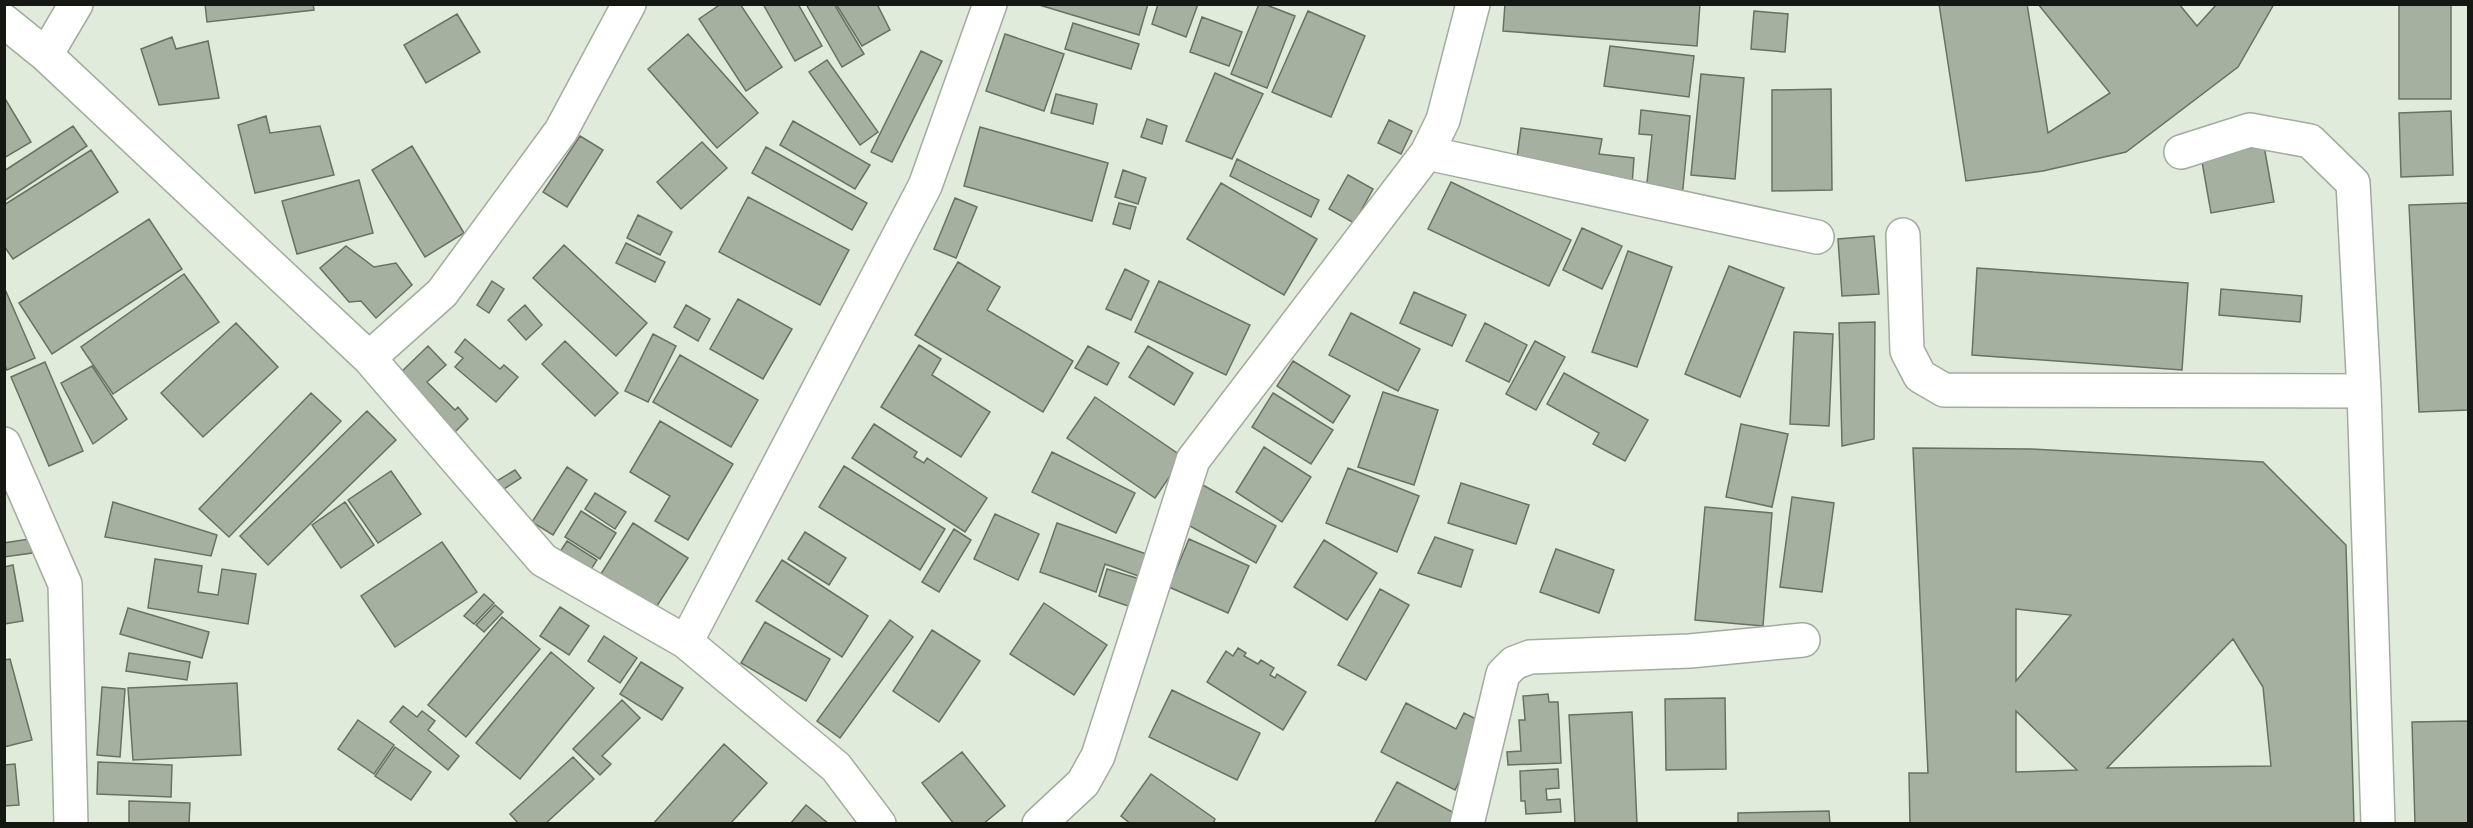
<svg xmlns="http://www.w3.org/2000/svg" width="2473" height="828" viewBox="0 0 2473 828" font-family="'Public Sans',sans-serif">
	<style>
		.building { fill: #a6b0a0; stroke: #687263; stroke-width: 1.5; fill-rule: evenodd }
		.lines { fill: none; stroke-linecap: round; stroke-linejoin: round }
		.minor-casing { stroke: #a2ac9d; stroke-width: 36 }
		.minor { stroke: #fff; stroke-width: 33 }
	</style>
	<rect width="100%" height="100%" fill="#e1ebdb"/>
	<path class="building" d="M205,4H313L314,10L207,22Z
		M721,4H740L782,67L746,91L699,19Z
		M763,4H798L822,46L795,61Z
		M806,4H834L864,54L842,67Z
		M836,4H877L890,30L862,46Z
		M1036,4H1148L1139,35Z
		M1158,4H1198L1186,37L1152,24Z
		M1259,4H1264L1295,16L1267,88L1231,74Z
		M1505,4H1700L1697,46L1503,31Z
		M1939,4H2027L2048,133L2110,93L2038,4H2179L2197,26L2217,4H2274L2238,67L2126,152L2043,171L1966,181Z
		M2399,4H2451V99H2399Z
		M1308,11L1365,36L1331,117L1272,92Z
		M1754,11L1788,14L1785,52L1751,49Z
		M457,14L480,52L426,83L404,45Z
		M1202,17L1242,32L1229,66L1190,52Z
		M1073,23L1139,44L1131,69L1065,49Z
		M688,34L758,113L717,148L648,69Z
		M1005,34L1064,54L1044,111L986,91Z
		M172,37L176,49L208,41L219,98L159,105L141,49Z
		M1610,46L1694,56L1689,97L1604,86Z
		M921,51L942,61L892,162L871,152Z
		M827,60L878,132L860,145L809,72Z
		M1215,73L1263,94L1232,159L1186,141Z
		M1701,74L1744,78L1735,179L1691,175Z
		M1831,89L1832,190L1772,191V90Z
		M1056,94L1097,104L1093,124L1051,113Z
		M4,97L31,142L4,158Z
		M1641,110L1690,116L1682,198L1646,192L1652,135L1639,134Z
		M2451,111L2453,175L2401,177L2399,113Z
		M266,116L270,133L320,126L334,175L255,193L238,125Z
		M1147,119L1167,126L1162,144L1141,137Z
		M1389,120L1412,131L1401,154L1378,143Z
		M793,121L870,165L855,189L780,145Z
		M73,126L87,146L4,201V171Z
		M980,127L1108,163L1092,221L964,186Z
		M1521,128L1602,139L1599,154L1634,158L1632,185L1516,165Z
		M580,136L603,150L567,207L543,192Z
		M702,142L727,168L681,209L657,182Z
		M412,146L464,233L425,257L372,170Z
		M2264,146L2274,202L2211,213L2201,156Z
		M766,147L867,203L852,230L752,173Z
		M91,150L118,192L13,259L4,246V205Z
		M1237,159L1319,200L1311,217L1230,176Z
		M1123,170L1146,178L1138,204L1115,197Z
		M1348,175L1373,189L1354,223L1329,209Z
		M359,180L373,233L297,254L282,201Z
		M1451,182L1571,240L1549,286L1428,229Z
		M1221,183L1317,239L1284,295L1187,239Z
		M748,197L849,250L820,305L719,252Z
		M955,198L977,207L956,258L934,249Z
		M1119,203L1136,207L1130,229L1113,224Z
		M2468,203V410L2419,412L2409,205Z
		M638,215L672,232L660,255L627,238Z
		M149,219L182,269L52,354L19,303Z
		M1582,228L1622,246L1602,289L1563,270Z
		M1874,236L1879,294L1842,296L1838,239Z
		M626,243L665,262L655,282L616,263Z
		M564,245L647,323L616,356L533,278Z
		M346,246L374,267L396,263L412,285L376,318L361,301L349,302L320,268Z
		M1628,251L1672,267L1637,367L1592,352Z
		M958,262L1000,287L987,310L1073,361L1043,412L915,335Z
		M1729,266L1784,288L1740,397L1685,374Z
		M1977,268L2188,283L2182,370L1972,355Z
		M1125,269L1149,281L1131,320L1106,309Z
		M184,274L219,322L113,394L81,347Z
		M492,281L504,289L489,313L477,305Z
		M1159,281L1250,325L1226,375L1135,332Z
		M4,287L35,358L7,370L4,363Z
		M2221,289L2302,296L2300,322L2219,315Z
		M1414,292L1466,315L1452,346L1400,323Z
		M738,299L792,329L763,379L710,349Z
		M525,305L542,325L526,340L508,320Z
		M686,305L710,319L698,341L674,327Z
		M1351,313L1420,349L1398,391L1329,355Z
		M1875,322L1874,439L1842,446L1839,323Z
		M236,323L278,367L203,437L161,393Z
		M1485,323L1527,345L1509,382L1466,361Z
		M1794,332L1833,334L1829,426L1790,424Z
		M653,334L676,346L648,402L625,391Z
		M465,339L500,369L504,365L518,377L496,402L455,367L463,358L455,352Z
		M565,341L618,393L595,416L542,364Z
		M1535,341L1565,357L1536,410L1506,394Z
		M919,345L941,359L932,375L990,412L961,457L881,407Z
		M428,346L446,365L427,382L455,410L458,407L468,419L450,437L395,378Z
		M1088,346L1119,363L1107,385L1075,368Z
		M1148,346L1193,373L1174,405L1129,377Z
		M680,355L758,400L731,447L653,402Z
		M1293,361L1350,396L1333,423L1277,386Z
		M45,362L83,451L49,466L11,377Z
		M92,366L127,419L93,444L61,383Z
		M1564,373L1648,420L1625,461L1593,444L1599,433L1547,404Z
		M1383,392L1438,410L1414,485L1358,467Z
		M311,393L341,421L229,537L199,509Z
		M1273,393L1333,430L1311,464L1252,427Z
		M1095,397L1183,457L1155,498L1067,438Z
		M367,411L396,440L268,565L240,536Z
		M660,421L733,464L688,540L655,521L670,496L630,472Z
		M874,424L917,452L914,457L924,463L927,458L987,498L965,532L852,458Z
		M1741,424L1788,434L1772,507L1726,497Z
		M1264,447L1311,477L1282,522L1236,492Z
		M1913,448L2031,449L2263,462L2346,545L2354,824H1910L1909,773H1928ZM2016,609L2071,615L2016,681ZM2233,639L2263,687L2271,766L2107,768ZM2016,711L2077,770L2016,772Z
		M1052,452L1135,493L1116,533L1032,492Z
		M844,466L945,529L920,570L819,507Z
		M567,467L587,480L553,535L532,522Z
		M1348,468L1419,496L1397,552L1326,523Z
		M515,470L521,478L501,491L495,482Z
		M391,471L421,514L378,543L348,500Z
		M1461,483L1529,505L1516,544L1448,523Z
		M1201,484L1276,526L1256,563L1181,521Z
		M595,493L626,512L615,529L585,509Z
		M1792,497L1834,503L1822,592L1780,587Z
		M113,502L217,535L211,556L105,537Z
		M345,502L374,545L341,568L312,525Z
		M1705,507L1772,513L1763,626L1695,620Z
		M581,511L616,533L600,559L565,537Z
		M995,514L1039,534L1018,580L974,559Z
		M633,523L688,558L653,612L599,577Z
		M1057,523L1152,556L1144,578L1105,564L1096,592L1040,572Z
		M954,529L971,540L939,592L922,582Z
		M805,532L846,558L829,585L788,559Z
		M1435,537L1473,550L1461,587L1418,573Z
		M29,539L32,553L4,557V543Z
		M1189,539L1249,566L1228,613L1169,587Z
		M1324,540L1377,573L1347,620L1294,587Z
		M567,541L597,560L588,574L558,555Z
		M442,542L477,592L395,647L361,596Z
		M1556,549L1614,570L1599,613L1540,592Z
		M155,559L202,566L198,592L218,595L222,569L256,574L248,624L148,608Z
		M782,560L868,616L842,657L756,601Z
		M13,565L23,621L4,624V567Z
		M1107,569L1143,580L1134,608L1099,596Z
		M1380,589L1409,605L1366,680L1338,665Z
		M484,594L494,603L474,624L464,616Z
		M1044,603L1107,645L1074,695L1010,654Z
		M495,605L503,612L484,632L476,625Z
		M560,607L589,626L569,655L540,636Z
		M128,608L209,632L202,658L120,634Z
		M502,617L540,649L466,737L428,705Z
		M890,620L913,637L840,738L817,721Z
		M765,622L830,659L806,701L741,663Z
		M932,630L980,661L939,722L893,691Z
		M604,636L637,658L620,683L588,661Z
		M1238,648L1246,653L1244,656L1258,664L1261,660L1274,668L1270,675L1275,678L1277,674L1306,692L1283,730L1207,682L1226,651L1233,656Z
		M551,652L594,688L520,779L476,743Z
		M129,653L190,662L187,680L126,671Z
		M10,659L32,740L4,747V660Z
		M641,662L683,688L662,720L620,694Z
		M237,683L241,755L133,760L128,688Z
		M102,687L125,689L120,757L97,755Z
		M1172,690L1260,733L1237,780L1149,737Z
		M1548,694L1549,702H1558L1561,763L1508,765L1507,752L1521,751L1519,720H1525L1523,696Z
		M1725,698L1726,769L1666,770L1665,699Z
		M622,700L640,718L602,756L611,764L600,775L573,749Z
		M1406,703L1456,729L1464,713L1482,722L1480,740L1455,790L1381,752Z
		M403,706L417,717L422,711L435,721L428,730L459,756L448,770L390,722Z
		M1632,712L1637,824H1575L1569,715Z
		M358,720L394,745L374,774L338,749Z
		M2468,721V824H2415L2412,722Z
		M724,744L767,783L730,824H653Z
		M395,747L431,772L411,800L375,776Z
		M962,752L1005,806L983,824H954L922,783Z
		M573,757L594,779L545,824H519L510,814Z
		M98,762L172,765L171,797L97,794Z
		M15,764L19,805L4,806V765Z
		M1558,769L1559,788L1546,789L1547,800L1560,799L1561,812L1526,814L1525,801H1521L1520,771Z
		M1151,774L1215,819L1213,824H1131L1121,816Z
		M1397,782L1458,815L1453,824H1374Z
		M129,801L190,803L189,824H129Z
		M806,805L829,824H790Z
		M1829,811L1830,824H1738V813Z"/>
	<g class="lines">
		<g class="minor-casing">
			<path id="minor" d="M4,21L46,55L369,358L543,560L686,642L836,767L879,824
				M46,55L76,4
				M2181,152L2250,130L2310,141L2353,183L2364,391L2378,824
				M1427,153L1817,237
				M1903,235L1907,351L1920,376L1944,390L2364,391
				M369,358L442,293L561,131L629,4
				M4,444L65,584L71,824
				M686,642L925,186L990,4
				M1039,824L1083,783L1098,756L1193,460L1427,153L1443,120L1473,4
				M1467,824L1503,674L1514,663L1530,657L1690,651L1803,640"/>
		</g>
		<use href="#minor" class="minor"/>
	</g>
	<rect width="2473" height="828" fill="none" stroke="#141712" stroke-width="12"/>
</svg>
